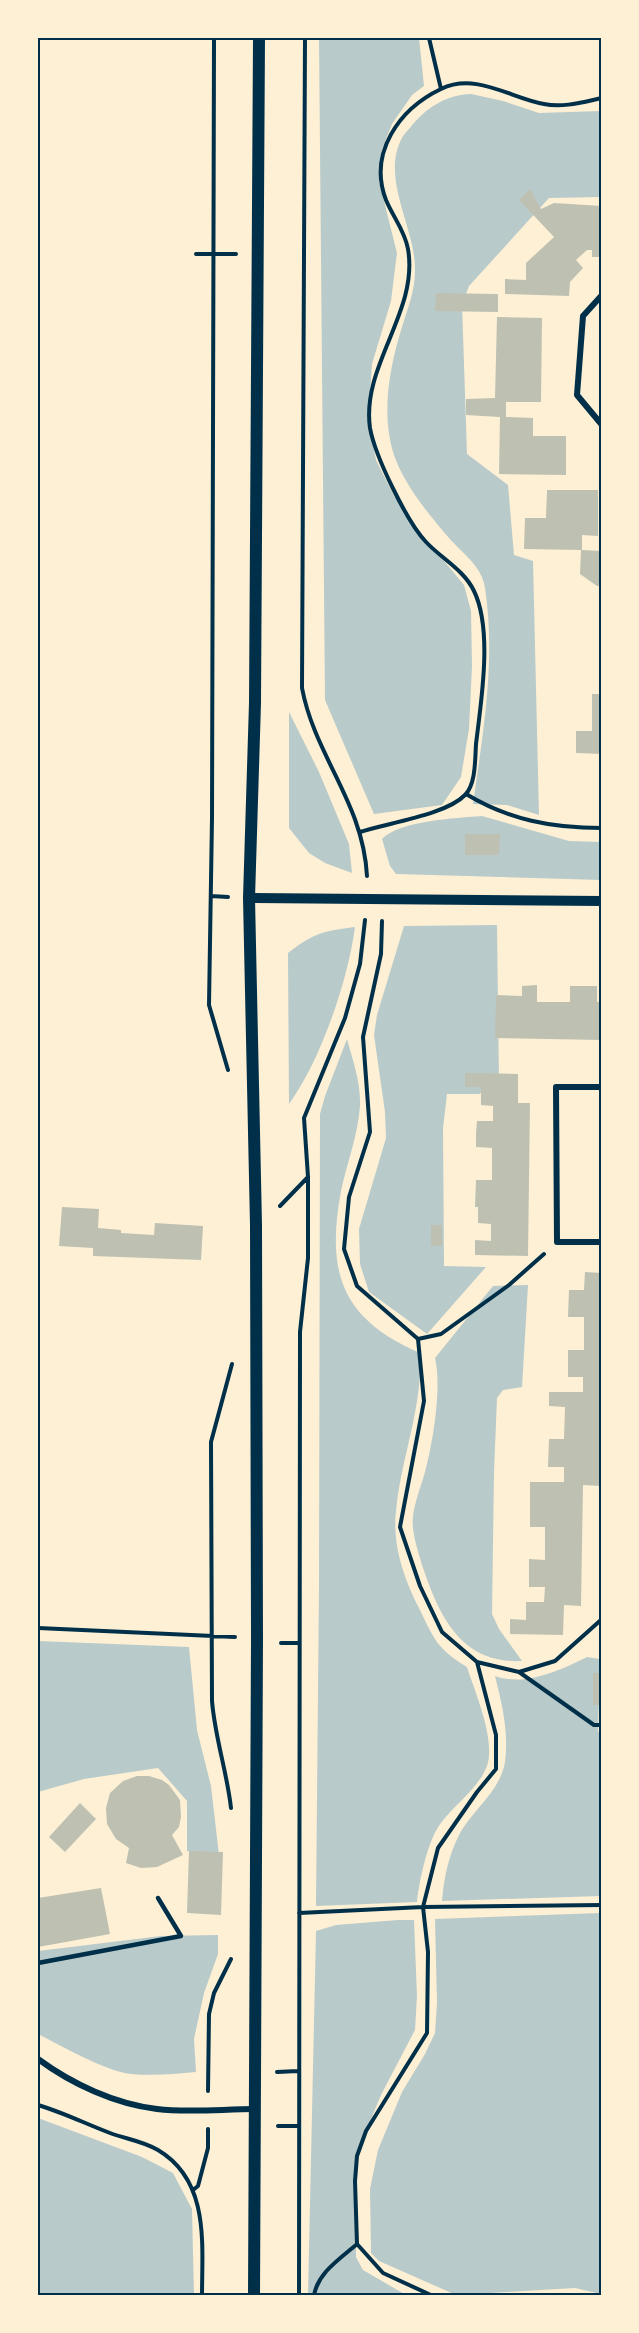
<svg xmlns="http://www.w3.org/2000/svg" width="639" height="2333" viewBox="0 0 639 2333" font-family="Signika,sans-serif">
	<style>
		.green { fill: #b9caca }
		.building { fill: #bec0b2 }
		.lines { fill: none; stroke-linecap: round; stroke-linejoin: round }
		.path { stroke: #003049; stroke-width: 4 }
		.service { stroke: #003049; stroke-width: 4.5 }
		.minor { stroke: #003049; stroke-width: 6 }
		.tertiary { stroke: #003049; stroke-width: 10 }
		.secondary { stroke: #003049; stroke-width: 12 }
		.neatline { fill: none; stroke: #003049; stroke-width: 2 }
	</style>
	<rect width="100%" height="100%" fill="#fdf0d5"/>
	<path class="green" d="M319,38H419L424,86L412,95L392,124L381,152L379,181L397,253L391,301L372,364L368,422L376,460L394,496L415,526L464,585L471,611L472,666L469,729L461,777L442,805L374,814L325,700Z
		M471,94L503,101L539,113L601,111V197L549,198L469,286L462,304L467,454L508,485L514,555L533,561L539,815L507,805L473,804C483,733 496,661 485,588C482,566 463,554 449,538C429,515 402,482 393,452C381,412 390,365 402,327C408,307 415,291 415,270C416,229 380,178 402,138C404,133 410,129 413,124C429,106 447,95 471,94Z
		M289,712L319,772L349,844L352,873L325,863L309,853L289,828Z
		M482,816L569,841L601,842V880L396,874L390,866L382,839C399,821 456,818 482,816Z
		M497,925L499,1082L479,1094H447L443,1128L444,1266L486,1267L427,1334L369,1292L360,1264L359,1229L386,1138L385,1112L374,1035L377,1015L404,926Z
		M355,927C348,980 321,1060 289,1104L288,953C314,933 323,931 355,927Z
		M347,1039C353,1061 361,1083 360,1106C358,1135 347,1163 341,1191C326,1272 341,1319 420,1353C423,1407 401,1458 396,1511C392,1545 404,1579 419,1608C434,1639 437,1649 467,1667C475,1692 496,1740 487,1766C478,1789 455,1804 441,1823C428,1839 419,1882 417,1902L316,1906L319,1585L320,1114L325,1096Z
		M528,1285L522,1387L503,1390L497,1398L494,1472L492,1614L499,1629L522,1661C460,1664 439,1615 422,1565C418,1551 411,1531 413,1516C415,1501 421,1486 425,1472C433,1442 442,1387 435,1358L493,1286Z
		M38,1641L189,1647L197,1730L211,1786L219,1855L187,1851V1801L158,1768L84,1779L38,1792Z
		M587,1657L600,1659L598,1731L602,1739L601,1896L442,1901C444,1878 448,1857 459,1835C472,1810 500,1792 505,1762C509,1732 502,1704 495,1676C525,1687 561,1670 587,1657Z
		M601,1913V2294L575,2288L456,2295L379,2261L371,2253L370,2189L378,2150L402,2092L425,2054L435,2033L437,2003L435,1919Z
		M398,1920H414L417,1996L415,2030L381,2095L359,2148L356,2175V2257L363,2270L406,2295L308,2296L316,1931L336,1925Z
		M218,1935V1954L204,1993L194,2039L196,2072C175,2074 153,2076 131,2074C105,2071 62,2046 38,2034V1951L161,1936Z
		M38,2118L142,2157L173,2173L192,2209L194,2295H38Z"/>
	<path class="building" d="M530,189L541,209L554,203L602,206V257H592V250H587L576,260L583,268L570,282L569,296L505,294V279L526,280V263L554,237L519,200Z
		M436,293L498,294V312L435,311Z
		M497,317L542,318L541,402H506V417L533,418V436H566V475L499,474L500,417L466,415V399L495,398Z
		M547,490H598V536L582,535V550L602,551V586H597L580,574L581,550L524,549L525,518H546Z
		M592,694H602V754L576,753V731H592Z
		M465,834H500L499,855H465Z
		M537,985V1002H570V986H597V1002H602V1040L495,1038L496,995L522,996V986Z
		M465,1073L518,1074V1103H530L528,1256L475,1255V1240L491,1241V1224L478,1223V1207H475L476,1180H492V1148L476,1147V1133L477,1121H493V1106L481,1105V1087H465Z
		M62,1207L99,1209L98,1228L121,1230V1233L154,1235L155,1223L203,1226L201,1260L93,1256V1248L59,1246Z
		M431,1225H442V1246H431Z
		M585,1272L602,1273V1469L601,1486L583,1485L581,1606L564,1605L563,1635L510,1634V1619L526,1620V1602H544L545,1587H529V1559L545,1560V1527H530V1482H564V1467H548L549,1439H564L565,1407L549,1406V1392H583V1377H568V1350H584V1317H568L569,1290H584Z
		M593,1673H602V1705H593Z
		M137,1776H149L162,1780L169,1785L180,1800L181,1817L179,1827L172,1835L183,1855L157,1867L141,1868L126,1863L129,1848L116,1839L107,1824L106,1808L110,1793L123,1781Z
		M80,1803L96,1819L65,1852L49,1837Z
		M189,1851L223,1852L221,1915L187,1913Z
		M101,1888L110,1934L38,1947V1898Z"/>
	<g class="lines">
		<path class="path" d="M214,38L212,818L209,1005L228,1070
			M305,38L302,688C315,757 363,802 367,876
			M429,38L441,89
			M196,254H236
			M466,794C509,820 552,828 602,828
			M360,832C387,823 446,815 465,795C476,784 475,759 476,744C481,702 493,630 474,591C464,570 442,559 426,542C407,522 375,456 370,428C361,365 419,312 408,249C405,231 393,217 386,200C368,153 399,109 441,89C476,72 510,98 544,104C563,108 583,102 602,98
			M211,896L228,897
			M382,921L381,954L363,1037L370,1132L349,1197L344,1249L357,1286L418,1339L441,1334L509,1285L544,1254
			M280,1206L308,1177
			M418,1339L424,1401L400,1527L420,1586L442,1632L477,1662L496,1735V1769L477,1792L438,1848L423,1907L428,1952L427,2033L366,2131L357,2156L355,2181L357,2244L383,2273L433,2296
			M38,1628L235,1637
			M281,1643H299
			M477,1662L519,1672L555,1661L602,1619
			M519,1672L594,1725H602
			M231,1808C227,1772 215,1738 212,1701L211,1442L232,1364
			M299,1913L423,1907L602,1905
			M277,2072L298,2071
			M208,2091L209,2014L214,1993L231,1959
			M38,2105C62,2112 86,2124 110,2133C126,2139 143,2141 158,2150C210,2181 202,2244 202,2296
			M278,2126H298
			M193,2190L198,2186L208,2148V2129
			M299,2296L300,1332L308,1258V1177L304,1118L345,1018L360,964L365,920
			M314,2296C317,2273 341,2258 357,2244"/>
		<path class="service" d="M38,1963L181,1936L158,1898"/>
		<path class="minor" d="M602,295L583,316L577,395L602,425
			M602,1087H556L557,1242H602
			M38,2059C72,2084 115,2104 157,2109C189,2113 223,2109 255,2109"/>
		<path class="tertiary" d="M249,898L602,901"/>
		<path class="secondary" d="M254,2296L257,1639L256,1225L249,898L255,703L259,38"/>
	</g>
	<rect width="639" height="2333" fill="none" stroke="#fdf0d5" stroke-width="78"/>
	<rect x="39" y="39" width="561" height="2255" class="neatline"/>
</svg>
